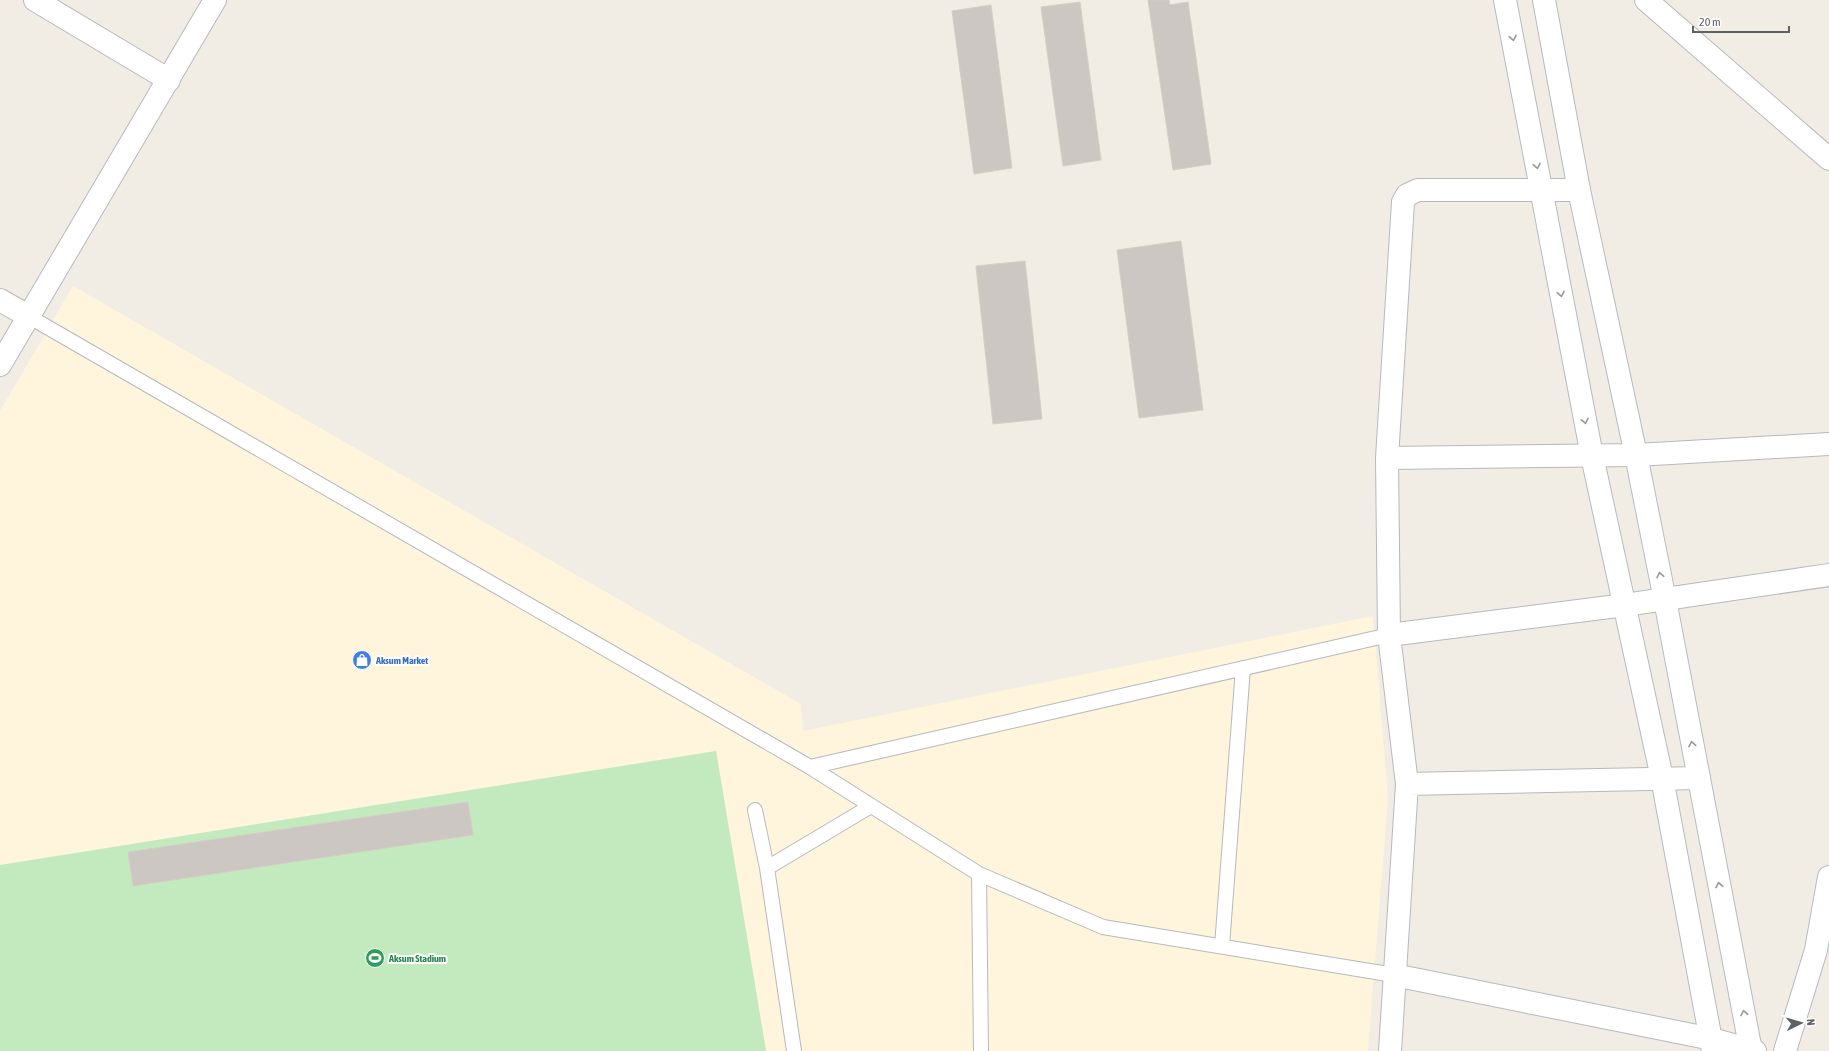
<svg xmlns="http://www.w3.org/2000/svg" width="1829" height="1051" viewBox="0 0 1829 1051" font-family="'Asap Condensed',sans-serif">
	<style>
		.commercial { fill: #fff4dc }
		.green { fill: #c3eabf }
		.building { fill: #ccc7c2; stroke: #d6cec3 }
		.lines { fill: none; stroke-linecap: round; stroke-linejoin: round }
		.service-casing { stroke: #b6b9bd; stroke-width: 16 }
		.minor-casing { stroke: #b6b9bd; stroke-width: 24 }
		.tertiary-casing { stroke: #b6b9bd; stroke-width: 24 }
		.secondary-casing { stroke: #b6bbc0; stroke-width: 24 }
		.service { stroke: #fff; stroke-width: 14 }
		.minor { stroke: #fff; stroke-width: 22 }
		.tertiary { stroke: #fff; stroke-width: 22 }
		.secondary { stroke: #fff; stroke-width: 22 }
		.oneway { stroke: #96999c }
		.labels { text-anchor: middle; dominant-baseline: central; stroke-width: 4; stroke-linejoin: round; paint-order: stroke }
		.shop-label { font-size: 10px; font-weight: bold; fill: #366cbe; stroke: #fff; text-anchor: start }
		.leisure-label { font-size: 10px; font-weight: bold; fill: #27864d; stroke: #fff; text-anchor: start }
	</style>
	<rect width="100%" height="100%" fill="#f1ede5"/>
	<path class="commercial" d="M73,286L801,704L803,731L1373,616L1388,798L1368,1051H766L716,751L0,865V411Z"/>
	<path class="green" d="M716,751L766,1051H0V865Z"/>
	<path class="building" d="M1148,0H1169L1170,5L1188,2L1211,164L1173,170Z
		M1080,2L1101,160L1063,166L1041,7Z
		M991,5L1012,168L974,174L952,11Z
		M1181,241L1203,410L1139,418L1117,250Z
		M1025,261L1042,419L993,424L976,266Z
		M468,802L473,835L133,886L128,852Z"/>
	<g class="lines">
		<g class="service-casing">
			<path id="service" d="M28,316L810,767L979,874L1103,927L1394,975
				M810,767L1389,635
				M755,810L767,868L794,1051
				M767,868L871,806
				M979,874L981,1051
				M1222,946L1243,668"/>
		</g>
		<g class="minor-casing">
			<path id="minor" d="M35,0L169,80
				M0,300L28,316
				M0,365L215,0
				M1387,458L1636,455L1829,444
				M1389,635L1625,605L1829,575
				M1407,784L1699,778
				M1394,975L1712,1039L1755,1051
				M1390,1051L1407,784L1389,635L1387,458L1403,202L1407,195L1418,190H1579
				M1785,1051L1816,950L1829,877"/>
		</g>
		<g class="tertiary-casing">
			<path id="tertiary" d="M1646,0L1829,159"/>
		</g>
		<g class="secondary-casing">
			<path id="secondary" d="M1505,0L1592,456L1662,778L1713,1051
				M1544,0L1579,190L1636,455L1665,600L1751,1051"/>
		</g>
		<use href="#service" class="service"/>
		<use href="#minor" class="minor"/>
		<use href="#tertiary" class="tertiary"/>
		<use href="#secondary" class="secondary"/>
	</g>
	<defs><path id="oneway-chevron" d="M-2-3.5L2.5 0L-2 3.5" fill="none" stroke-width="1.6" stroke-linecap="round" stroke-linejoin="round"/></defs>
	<g class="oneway">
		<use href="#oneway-chevron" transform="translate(1513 38) rotate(79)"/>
		<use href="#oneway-chevron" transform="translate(1537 166) rotate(79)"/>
		<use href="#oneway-chevron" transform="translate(1561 294) rotate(79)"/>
		<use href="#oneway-chevron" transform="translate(1585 421) rotate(79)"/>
		<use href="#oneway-chevron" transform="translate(1660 575) rotate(-101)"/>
		<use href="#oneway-chevron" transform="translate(1692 744) rotate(-101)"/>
		<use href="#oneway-chevron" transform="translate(1719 885) rotate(-101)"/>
		<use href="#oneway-chevron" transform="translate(1744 1013) rotate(-101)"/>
	</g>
	<defs>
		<g id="shop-disc" transform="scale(1)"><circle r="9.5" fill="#3f7fe0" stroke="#fff"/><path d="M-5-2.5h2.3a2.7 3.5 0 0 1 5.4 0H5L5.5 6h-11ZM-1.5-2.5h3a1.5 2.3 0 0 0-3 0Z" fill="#fff"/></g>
		<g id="stadium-disc" transform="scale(1)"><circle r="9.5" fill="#2e9e5b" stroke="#fff"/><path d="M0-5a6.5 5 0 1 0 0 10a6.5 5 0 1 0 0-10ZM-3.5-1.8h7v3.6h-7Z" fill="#fff"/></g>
	</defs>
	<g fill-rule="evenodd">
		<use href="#shop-disc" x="362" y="660"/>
		<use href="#stadium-disc" x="375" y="958"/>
	</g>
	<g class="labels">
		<g class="shop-label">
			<text x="376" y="660">Aksum Market</text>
		</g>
		<g class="leisure-label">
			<text x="389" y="958">Aksum Stadium</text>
		</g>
	</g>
	<g transform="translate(1801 1023) rotate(85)" stroke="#ffffff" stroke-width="3" paint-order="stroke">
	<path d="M0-3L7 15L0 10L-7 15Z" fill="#5d6267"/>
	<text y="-6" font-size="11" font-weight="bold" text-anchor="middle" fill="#5d6267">N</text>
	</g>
	<path d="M1693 26v6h96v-6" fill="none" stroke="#5d6267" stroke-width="2"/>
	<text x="1699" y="26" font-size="12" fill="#5d6267" stroke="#ffffff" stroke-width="3" paint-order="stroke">20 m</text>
</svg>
